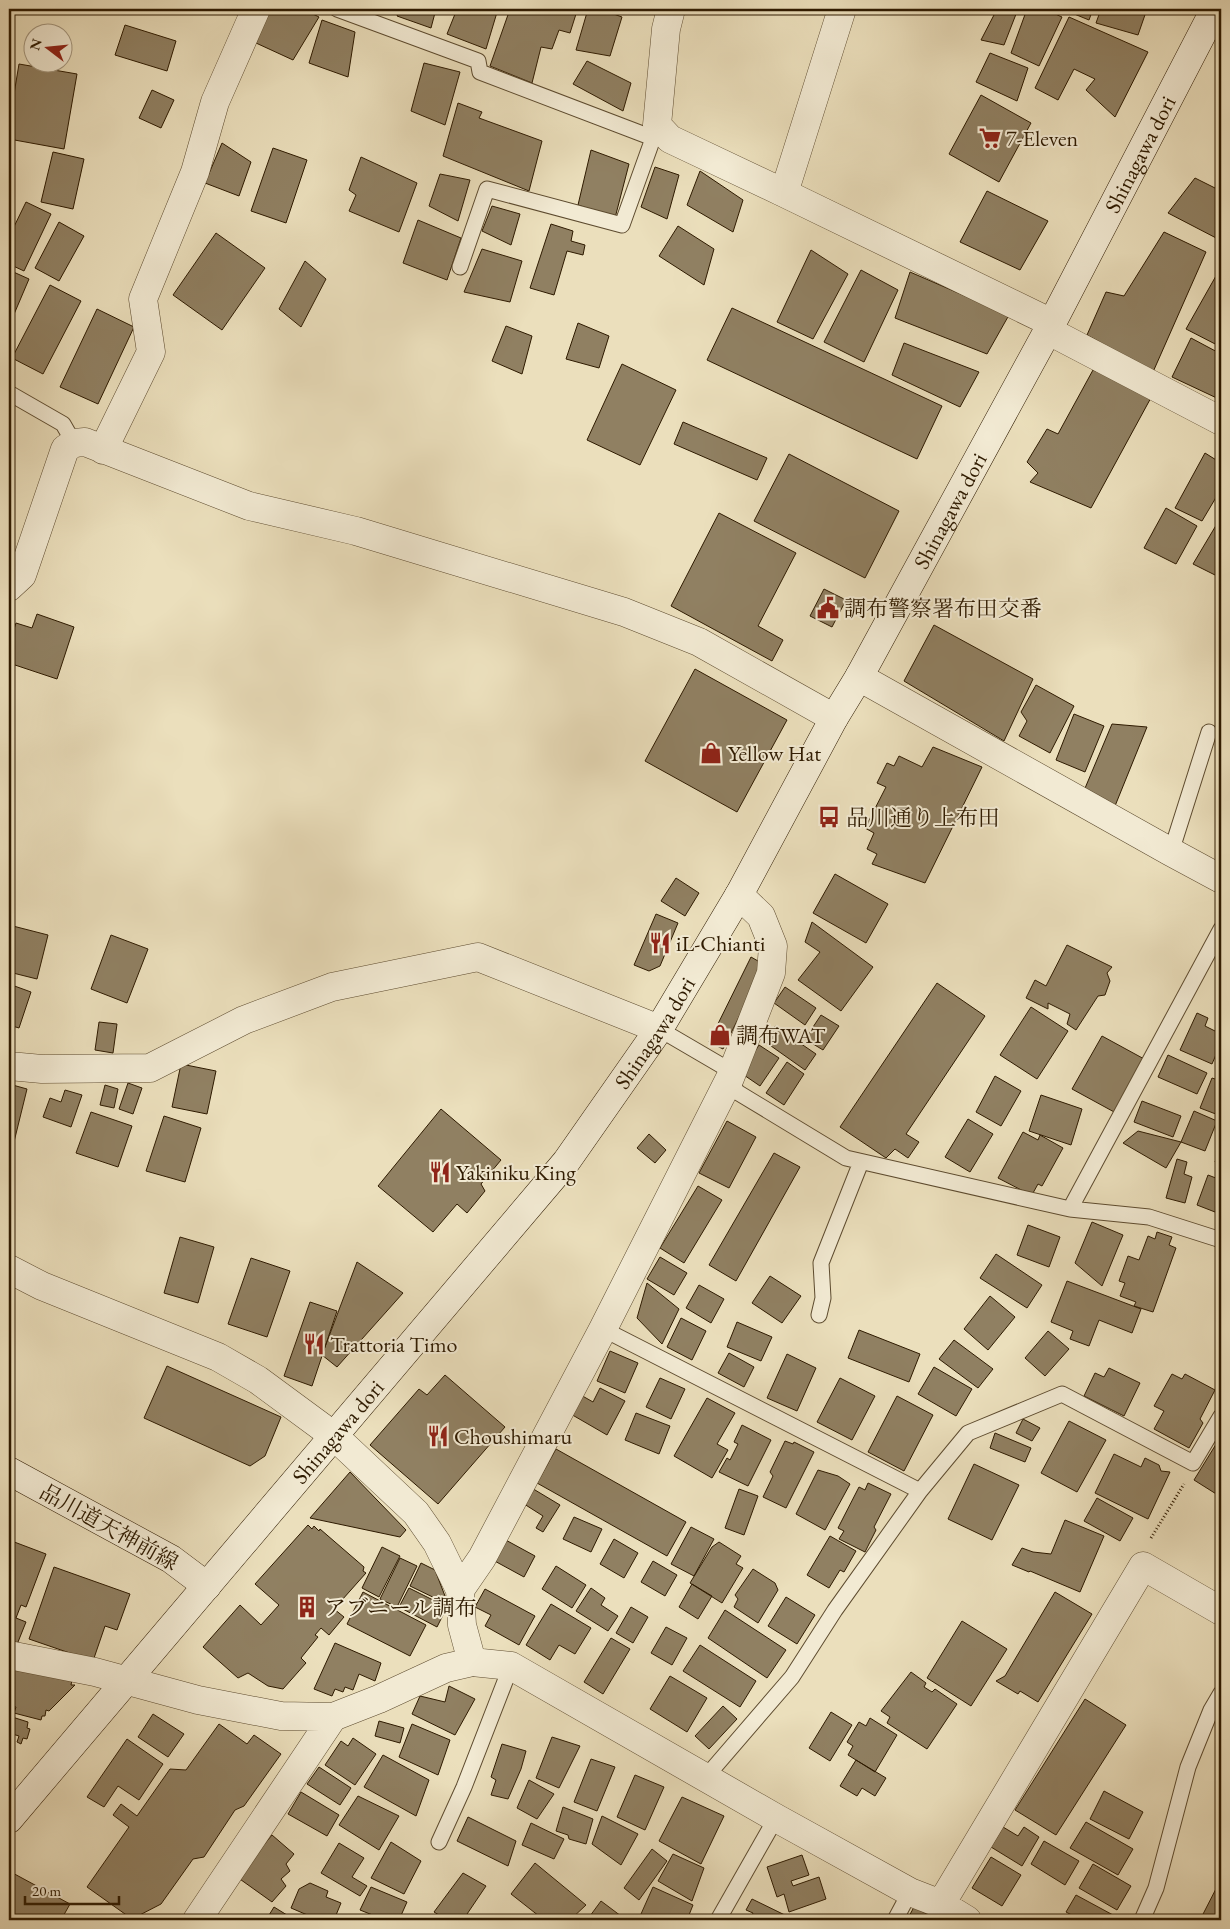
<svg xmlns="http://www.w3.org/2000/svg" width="1230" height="1929" viewBox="0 0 1230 1929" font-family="'EB Garamond','Noto Serif JP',serif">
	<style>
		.building { fill: #908062; stroke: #2e1a00 }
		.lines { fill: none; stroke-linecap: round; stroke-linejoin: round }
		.lane-casing { stroke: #5d4b2f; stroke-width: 17 }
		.street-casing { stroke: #5d4b2f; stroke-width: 29 }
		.secondary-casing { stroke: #2e1a00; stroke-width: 29 }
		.path { stroke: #2e1a00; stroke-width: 3; stroke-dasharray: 1 2.5; stroke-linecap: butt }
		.lane { stroke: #f2ead3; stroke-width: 15 }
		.street { stroke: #f2ead3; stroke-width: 28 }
		.secondary { stroke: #f2ead3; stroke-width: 28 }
		.labels { text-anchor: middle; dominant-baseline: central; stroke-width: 4; stroke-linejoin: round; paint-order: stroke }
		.poi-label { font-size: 22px; fill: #2e1a00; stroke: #f2ead3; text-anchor: start }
		.street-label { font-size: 22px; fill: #2e1a00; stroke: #f2ead3 }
	</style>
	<rect width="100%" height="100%" fill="#ebdfbc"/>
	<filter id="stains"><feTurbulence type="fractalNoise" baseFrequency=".004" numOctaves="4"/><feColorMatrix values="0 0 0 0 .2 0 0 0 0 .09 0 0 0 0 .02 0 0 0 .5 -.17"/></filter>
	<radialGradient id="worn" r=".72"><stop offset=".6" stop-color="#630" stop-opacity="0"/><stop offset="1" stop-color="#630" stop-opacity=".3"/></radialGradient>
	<path class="building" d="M269,9H303L319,17L293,60L256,43Z
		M400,9H436L431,28L397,16Z
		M457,9H498L486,49L447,34Z
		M510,9H565L576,14L570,33L559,30L552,49L541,47L532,83L490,66Z
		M588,9H600L622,17L610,56L576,50Z
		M975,9H1018L1004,45L981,40L995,13Z
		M1027,9H1044L1062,17L1039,66L1011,53Z
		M1062,9H1093L1089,20Z
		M1101,9H1147L1138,35L1096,23Z
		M1069,17L1148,52L1115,117L1086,90L1095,79L1074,69L1058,100L1035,88Z
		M322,20L355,32L348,77L309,63Z
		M125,25L176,41L167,71L115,55Z
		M990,53L1028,68L1017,101L976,82Z
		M587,61L631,83L623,111L573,84Z
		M424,63L460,72L445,125L411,111Z
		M19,64L77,74L64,149L9,139V124Z
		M152,90L174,100L161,128L139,118Z
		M981,95L1031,123L999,182L949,154Z
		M458,103L482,112L479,118L542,141L529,191L443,156Z
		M222,143L251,162L239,196L205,183Z
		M273,148L307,160L286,223L251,211Z
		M591,150L629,164L615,218L578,205Z
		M53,152L84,159L73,209L41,202Z
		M361,157L417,183L399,232L349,211L356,195L349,190Z
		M655,167L679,175L667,219L641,207Z
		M700,171L743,200L733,232L687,205Z
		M440,174L470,180L458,221L429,206Z
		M1195,178L1221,191L1220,240L1168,213Z
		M987,191L1048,221L1020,270L960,242Z
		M26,202L51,214L24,271L9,264V237Z
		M492,206L520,214L511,245L482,231Z
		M418,220L461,238L447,280L403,263Z
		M59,222L84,236L59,281L35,268Z
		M551,224L573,231L571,241L585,245L583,255L567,251L554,295L530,288Z
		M678,226L714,249L704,285L659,256Z
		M1164,232L1206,252L1153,372L1087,335L1106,292L1124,296Z
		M216,233L265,268L222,330L173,295Z
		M482,249L522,261L510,302L464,292Z
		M811,250L848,274L813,339L777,322Z
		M305,261L326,279L301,327L279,309Z
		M1221,267V347L1186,329Z
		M9,270L29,279L9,326Z
		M861,270L898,290L864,362L824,342Z
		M910,272L1009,315L987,354L895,318Z
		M50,285L81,301L43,374L12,358Z
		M732,308L942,406L917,459L707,360Z
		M97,309L134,327L98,404L60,387Z
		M578,323L609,336L599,368L566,359Z
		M506,326L532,336L522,374L492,361Z
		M1191,338L1221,354V400L1172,377Z
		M904,343L979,372L960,407L892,375Z
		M622,364L676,390L640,465L587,440Z
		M1093,370L1153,394L1091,508L1030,482L1038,473L1027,462L1047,429L1058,434Z
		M683,422L767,458L757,480L674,444Z
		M1205,453L1221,463V489L1202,521L1175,508Z
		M789,454L899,511L865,578L754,521Z
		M1166,508L1197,526L1176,564L1144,548Z
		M719,513L796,553L758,626L783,640L772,661L671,606Z
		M1221,517V578L1193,564Z
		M824,589L846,600L832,627L810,616Z
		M37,614L74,627L57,679L9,663V645L16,623L32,628Z
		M934,625L1033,679L1004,741L904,681Z
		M695,669L787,720L737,812L645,761Z
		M1036,685L1074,706L1050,753L1019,736L1027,721L1021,712Z
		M1074,714L1104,726L1085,772L1056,760Z
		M1112,724L1147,727L1115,806L1083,793Z
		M933,747L982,767L925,883L872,864L877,854L867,849L874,833L865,828L886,787L877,783L887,763L894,766L899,756L922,767Z
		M9,787L14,789L9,807Z
		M835,874L888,904L866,943L813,913Z
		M676,878L699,893L685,916L661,901Z
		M656,914L678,923L660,966L649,971L634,965Z
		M812,922L873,967L841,1011L798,980L820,952L805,942Z
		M9,925L48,935L37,979L9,972Z
		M111,935L148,949L127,1003L91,989Z
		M1067,945L1112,967L1107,973L1110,981L1105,995L1098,996L1076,1030L1067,1024L1070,1014L1048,1003V1009L1026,998L1035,980L1046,986Z
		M751,957L765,965L723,1049L709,1042Z
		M937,983L985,1016L906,1134L919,1142L908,1158L895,1149L886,1158L840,1127Z
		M9,984L31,992L19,1028L9,1025Z
		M785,987L816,1008L805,1025L774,1003Z
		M1031,1007L1068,1031L1037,1079L1000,1055Z
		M1197,1013L1208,1018L1205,1026L1221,1034V1043L1212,1064L1180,1050Z
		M821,1015L839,1026L823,1050L805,1039Z
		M99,1022L117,1024L113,1053L95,1050Z
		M775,1026L816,1054L805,1070L764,1041Z
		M1102,1036L1146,1060L1116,1113L1072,1089Z
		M759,1045L779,1058L760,1086L741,1073Z
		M1168,1055L1207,1073L1197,1094L1158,1077Z
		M787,1062L804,1074L784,1105L766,1093Z
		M181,1064L216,1071L207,1114L172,1107Z
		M995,1076L1021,1091L1001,1126L976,1112Z
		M1212,1078L1221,1081V1116L1200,1108Z
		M128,1083L142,1088L133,1114L119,1109Z
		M9,1084L27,1089L13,1146L9,1145Z
		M105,1085L118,1089L114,1108L100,1105Z
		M65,1090L82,1095L71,1127L43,1117L50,1098L61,1102Z
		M1041,1095L1082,1109L1071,1145L1029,1131Z
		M1142,1101L1181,1116L1173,1137L1134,1122Z
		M441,1109L501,1160L481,1184L485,1191L467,1213L457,1204L433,1232L378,1186Z
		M1194,1111L1217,1121L1205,1151L1181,1142Z
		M91,1112L132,1126L118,1167L76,1153Z
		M164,1116L201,1128L185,1182L146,1171Z
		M968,1119L993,1134L970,1172L945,1157Z
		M727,1121L756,1137L729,1188L699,1173Z
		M1138,1131L1181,1142L1166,1168L1123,1143Z
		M1023,1132L1038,1140L1040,1135L1063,1148L1042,1186L1038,1184L1033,1193L1029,1194L998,1178Z
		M649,1134L666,1150L655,1163L637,1148Z
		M1221,1145V1164L1215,1162Z
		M774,1153L800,1167L736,1281L709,1265Z
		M1177,1159L1187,1162L1184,1174L1192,1177L1185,1203L1166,1198Z
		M1208,1175L1221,1180V1196L1215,1212L1197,1205Z
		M698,1186L722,1200L684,1263L660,1248Z
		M1092,1222L1123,1235L1102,1286L1075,1263Z
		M1028,1225L1060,1237L1049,1267L1017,1255Z
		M1157,1232L1172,1237L1169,1245L1176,1248L1153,1312L1134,1306L1136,1302L1120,1296L1125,1283L1119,1281L1128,1256L1139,1260L1148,1236L1155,1239Z
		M180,1237L214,1247L198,1303L164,1293Z
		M996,1254L1042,1285L1027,1308L980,1278Z
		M660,1257L687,1273L674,1295L647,1279Z
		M251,1258L290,1271L267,1337L228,1324Z
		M357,1262L403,1293L337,1367L322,1355Z
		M770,1276L801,1296L782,1323L752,1303Z
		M1067,1281L1141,1309L1132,1333L1099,1320L1089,1346L1070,1339L1073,1331L1051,1322Z
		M647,1283L679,1309L662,1344L637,1318Z
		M699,1285L724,1299L711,1323L686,1308Z
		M990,1296L1015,1317L988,1350L964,1329Z
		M310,1302L337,1311L312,1386L284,1376Z
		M681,1318L706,1331L692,1360L667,1347Z
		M737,1322L772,1337L761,1361L727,1347Z
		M859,1330L920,1354L909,1382L848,1358Z
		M1048,1331L1069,1349L1045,1376L1025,1358Z
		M954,1340L993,1369L978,1388L939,1359Z
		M610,1351L638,1363L625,1393L597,1381Z
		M729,1353L754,1367L744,1387L718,1373Z
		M787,1354L816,1368L797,1411L767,1398Z
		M167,1366L281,1417L265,1456L250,1466L144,1418Z
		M934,1367L972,1389L956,1416L918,1394Z
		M1109,1368L1140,1383L1124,1416L1084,1396L1095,1373L1104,1377Z
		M1172,1374L1182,1379L1185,1374L1215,1390L1200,1419L1203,1423L1189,1448L1154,1429L1164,1411L1154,1406Z
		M445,1375L505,1427L438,1504L370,1445L419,1389L427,1395Z
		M660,1378L685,1389L671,1419L646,1407Z
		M840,1378L875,1396L852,1440L817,1422Z
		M600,1388L625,1401L607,1435L569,1413L579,1394L593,1402Z
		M897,1396L933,1415L904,1471L868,1452Z
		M707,1398L735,1413L717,1444L728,1450L712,1478L674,1456Z
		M636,1413L670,1426L659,1454L625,1440Z
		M1023,1419L1040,1428L1032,1441L1016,1433Z
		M1069,1421L1106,1440L1077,1492L1041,1473Z
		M742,1425L771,1440L748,1486L719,1472L727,1458L730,1460L738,1444L734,1442Z
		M995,1433L1031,1448L1025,1462L990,1448Z
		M785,1441L793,1444L794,1442L814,1452L786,1508L763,1497L773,1476L770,1472Z
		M1218,1441L1221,1443V1497L1194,1480Z
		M556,1449L686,1522L667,1556L537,1483Z
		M1114,1454L1141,1467L1145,1458L1159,1465L1161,1471L1170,1472L1148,1519L1095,1493Z
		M974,1464L1019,1485L992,1540L948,1519Z
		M818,1470L838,1476L850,1484L825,1530L796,1514Z
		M350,1472L406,1530L400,1537L310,1518Z
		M868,1483L891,1494L874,1527L876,1530L865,1552L839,1539L844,1531L838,1528L859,1487L865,1490Z
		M530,1487L560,1505L543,1532L536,1528L543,1516L521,1502Z
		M739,1489L758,1496L744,1535L725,1528Z
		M1097,1498L1133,1518L1120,1541L1084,1521Z
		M574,1517L602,1529L591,1552L563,1539Z
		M1065,1520L1104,1536L1080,1592L1030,1571L1029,1572L1012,1565L1022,1548L1033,1552L1051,1554Z
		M308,1525L312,1529L314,1526L319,1531L320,1529L364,1567L363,1571L366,1573L334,1609L344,1617L329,1635L321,1628L315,1635L318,1637L301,1658L306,1663L283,1689L268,1686L248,1673L238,1678L203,1647L240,1605L261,1625L279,1605L255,1584Z
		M691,1527L714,1539L694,1576L671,1564Z
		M830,1536L856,1551L844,1572L840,1570L829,1588L807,1575Z
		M502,1538L535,1556L524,1577L491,1559Z
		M614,1539L638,1553L624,1578L600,1564Z
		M9,1540L46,1554L26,1607L21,1605L16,1618L26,1622L16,1647L9,1644Z
		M719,1542L741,1556L736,1564L743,1568L722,1603L690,1583L712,1547Z
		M382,1547L400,1556L379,1597L362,1588Z
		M400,1558L417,1566L397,1607L380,1599Z
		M653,1561L677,1575L665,1596L641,1582Z
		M421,1563L435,1570L445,1596L443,1602L410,1586Z
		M556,1566L586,1585L572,1608L542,1589Z
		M54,1567L130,1594L117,1630L105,1626L93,1661L29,1639Z
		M753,1569L775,1583L778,1590L758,1623L734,1607L738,1599L735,1595Z
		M692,1584L712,1596L698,1619L679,1607Z
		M409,1588L447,1607L437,1627L399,1607Z
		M591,1588L605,1598L601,1605L618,1616L608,1631L576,1611Z
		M485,1589L535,1616L519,1645L485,1626L491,1615L475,1607Z
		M363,1592L426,1625L410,1656L347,1624Z
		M1055,1592L1092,1614L1038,1702L1020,1691L1018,1694L996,1681L1005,1676Z
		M786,1597L815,1615L797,1644L768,1626Z
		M551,1604L591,1628L575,1654L559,1645L550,1660L526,1645Z
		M631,1607L648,1617L633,1643L616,1633Z
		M725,1610L786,1650L767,1678L708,1638Z
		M962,1621L1007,1649L971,1706L927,1678Z
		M666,1627L687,1638L672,1665L651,1653Z
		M611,1638L630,1649L603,1694L584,1682Z
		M335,1643L381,1663L375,1681L359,1674L353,1690L345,1687L343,1692L335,1689L332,1696L314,1689Z
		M700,1645L756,1681L740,1707L683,1671Z
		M9,1666L72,1680L71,1685H75L49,1711L46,1710L45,1716H42L41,1720L14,1713L16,1707L9,1705Z
		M911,1672L926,1683L924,1687L932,1692L935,1689L957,1704L927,1749L887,1723L890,1717L881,1711Z
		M670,1676L707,1698L687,1732L650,1709Z
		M449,1686L475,1699L455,1735L412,1714L420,1696L445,1702Z
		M1085,1699L1126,1725L1056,1835L1015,1810Z
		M723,1706L737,1719L709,1749L695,1736Z
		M831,1712L852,1725L830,1761L809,1748Z
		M153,1714L184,1734L168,1757L138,1737Z
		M9,1716L28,1722L27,1728L30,1729L27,1739L23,1738L21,1744L17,1742L19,1736L9,1733Z
		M870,1718L897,1735L875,1772L848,1755L853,1746L847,1742L859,1722L866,1726Z
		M379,1721L404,1728L400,1743L375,1736Z
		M219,1724L247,1744L254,1735L281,1754L244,1806L235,1810L204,1857L193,1859L161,1904L132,1919L87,1887L129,1827L113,1815L121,1804L137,1816L170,1769L186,1770Z
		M412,1724L450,1740L438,1775L399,1757Z
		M552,1737L580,1746L559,1788L536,1778Z
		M353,1738L376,1754L355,1785L325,1765L341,1741L348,1746Z
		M127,1739L163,1764L139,1800L118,1786L104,1807L87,1797Z
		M502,1744L526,1751L521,1769L508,1799L491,1795L496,1780L491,1777Z
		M383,1755L429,1780L416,1816L364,1787Z
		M591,1759L615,1767L597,1811L574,1802Z
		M856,1760L886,1778L875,1796L862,1788L857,1796L840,1786Z
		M319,1767L351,1788L340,1805L307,1784Z
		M635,1775L664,1787L645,1830L617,1817Z
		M529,1780L554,1794L537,1819L517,1808Z
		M1104,1791L1143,1812L1129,1839L1090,1819Z
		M301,1792L339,1815L327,1836L288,1814Z
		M358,1796L399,1816L379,1850L339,1825Z
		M682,1797L724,1816L701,1864L659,1841Z
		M563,1807L593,1819L586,1844L569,1839L568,1835L556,1831Z
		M602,1816L638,1834L621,1865L592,1844Z
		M468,1817L516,1841L508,1866L457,1841Z
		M1086,1822L1133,1849L1118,1875L1070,1848Z
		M531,1823L564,1839L554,1859L522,1845Z
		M1003,1827L1018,1836L1024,1827L1039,1837L1022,1866L991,1847Z
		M272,1835L294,1854L286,1864L290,1871L281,1879L286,1886L272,1902L237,1877Z
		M1044,1841L1079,1861L1065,1885L1031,1864Z
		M391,1842L421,1861L404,1894L371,1878Z
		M339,1843L364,1858L352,1877L367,1886L360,1896L321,1873Z
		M652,1849L667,1861L639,1900L624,1888Z
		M673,1854L704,1868L692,1901L658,1881Z
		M802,1855L809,1875L791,1881L793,1886L819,1877L826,1899L789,1912L784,1894L777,1897L767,1867Z
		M991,1857L1021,1875L1002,1906L972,1888Z
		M535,1863L586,1905L570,1920H544L511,1894Z
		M1093,1864L1131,1886L1117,1910L1079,1888Z
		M9,1871L70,1904L61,1920H9Z
		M463,1873L486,1886L463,1920H447L434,1912Z
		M1221,1879V1920H1200Z
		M310,1883L328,1891L326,1897L341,1903L334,1920H319L291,1908L299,1889Z
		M371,1887L407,1902L399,1920H385L360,1910Z
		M653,1887L693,1905L687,1920H654L641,1914Z
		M1076,1895L1113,1915L1110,1920H1081L1066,1912Z
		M752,1899L791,1918L790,1920H750L753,1913L746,1910Z
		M601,1901L625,1919V1920H587Z
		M274,1907L295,1920H266Z
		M914,1907L938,1920H907Z"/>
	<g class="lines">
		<g class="lane-casing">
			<path id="lane" d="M337,9L478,61L480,72L653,138
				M460,267L487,189L622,225L656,130
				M9,393L63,424L74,443
				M1171,852L1209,732
				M659,1029L724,1067L737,1092L846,1158L1070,1209L1149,1217L1221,1240
				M1070,1209L1221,929
				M819,1315L823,1298L821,1263L861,1162
				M603,1329L920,1491
				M705,1778L792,1677L835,1610L920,1491L968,1433L1062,1394L1193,1463L1221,1416
				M439,1842L464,1787L511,1666
				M718,1920L776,1818
				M895,1920L910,1892
				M1142,1920L1156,1888L1188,1767L1211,1710L1221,1693"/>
		</g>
		<g class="street-casing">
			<path id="street" d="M671,9L666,29L657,125L670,139L784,193L1052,323
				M784,193L842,9
				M1047,330L1221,421
				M103,450L151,352L143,299L195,172L215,102L256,9
				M9,587L22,575L65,449L74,443L85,442L249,506L356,531L624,612L699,642L834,718
				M859,677L1171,852L1221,879
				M9,1066L42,1069L150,1068L244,1020L332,987L478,957L659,1029
				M9,1269L42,1286L218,1357L258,1380L334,1436L416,1513L437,1543L460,1590L462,1625L472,1662
				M460,1590L482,1558L603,1329L730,1078L771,973L773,946L761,916L739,895
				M9,1655L95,1672L198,1700L281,1716L333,1717L379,1699L446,1668L472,1662L511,1666L776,1818L910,1892L941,1904L967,1920
				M941,1904L1143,1566L1221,1611
				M197,1920L333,1717"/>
		</g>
		<g class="secondary-casing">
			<g id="secondary">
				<path d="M9,1471L171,1559L207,1586"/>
				<path id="s1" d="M9,1819L566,1162L659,1029L739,895L834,718L859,677L1052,323L1215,9"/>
			</g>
		</g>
		<path class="path" d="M1151,1538L1184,1484"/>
		<use href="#lane" class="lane"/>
		<use href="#street" class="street"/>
		<use href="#secondary" class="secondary"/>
	</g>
	<defs>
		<g id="supermarket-bare" transform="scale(1.725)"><path d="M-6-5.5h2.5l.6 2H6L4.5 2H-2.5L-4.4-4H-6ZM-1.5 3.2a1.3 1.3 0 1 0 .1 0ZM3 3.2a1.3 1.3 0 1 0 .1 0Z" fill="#8f2418" stroke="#f2ead3" stroke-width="2.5" paint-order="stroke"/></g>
		<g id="civic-bare" transform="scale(1.725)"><path d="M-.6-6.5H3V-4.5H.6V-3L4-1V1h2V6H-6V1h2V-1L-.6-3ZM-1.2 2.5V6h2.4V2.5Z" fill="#8f2418" stroke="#f2ead3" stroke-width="2.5" paint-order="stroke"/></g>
		<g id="shop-bare" transform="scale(1.725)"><path d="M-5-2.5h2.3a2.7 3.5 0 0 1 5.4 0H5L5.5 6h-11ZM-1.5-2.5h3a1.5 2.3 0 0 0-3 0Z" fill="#8f2418" stroke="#f2ead3" stroke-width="2.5" paint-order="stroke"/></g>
		<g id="bus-bare" transform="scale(1.725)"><path d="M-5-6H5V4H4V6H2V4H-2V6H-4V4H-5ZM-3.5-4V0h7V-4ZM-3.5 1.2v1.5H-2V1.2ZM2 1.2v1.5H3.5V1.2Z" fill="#8f2418" stroke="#f2ead3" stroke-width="2.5" paint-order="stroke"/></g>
		<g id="restaurant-bare" transform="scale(1.725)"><path d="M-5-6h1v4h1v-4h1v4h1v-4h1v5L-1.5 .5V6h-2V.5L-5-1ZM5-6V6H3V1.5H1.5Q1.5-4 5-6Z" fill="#8f2418" stroke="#f2ead3" stroke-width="2.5" paint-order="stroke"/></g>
		<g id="building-bare" transform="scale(1.725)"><path d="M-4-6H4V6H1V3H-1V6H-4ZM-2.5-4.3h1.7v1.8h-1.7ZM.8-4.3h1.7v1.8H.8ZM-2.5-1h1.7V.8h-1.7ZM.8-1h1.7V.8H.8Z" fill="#8f2418" stroke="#f2ead3" stroke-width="2.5" paint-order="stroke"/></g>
	</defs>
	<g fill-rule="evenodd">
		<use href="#supermarket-bare" x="990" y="138"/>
		<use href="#civic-bare" x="828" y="608"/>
		<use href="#shop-bare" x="711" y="753"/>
		<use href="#bus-bare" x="829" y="817"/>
		<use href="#restaurant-bare" x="660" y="943"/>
		<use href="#shop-bare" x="720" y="1035"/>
		<use href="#restaurant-bare" x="440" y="1172"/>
		<use href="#restaurant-bare" x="314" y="1344"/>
		<use href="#restaurant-bare" x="438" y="1436"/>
		<use href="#building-bare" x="307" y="1607"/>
	</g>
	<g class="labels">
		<g class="poi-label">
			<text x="1006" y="138">7-Eleven</text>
			<text x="844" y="608">調布警察署布田交番</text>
			<text x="728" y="753">Yellow Hat</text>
			<text x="846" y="817">品川通り上布田</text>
			<text x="676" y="943">iL-Chianti</text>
			<text x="736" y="1035">調布WAT</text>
			<text x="456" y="1172">Yakiniku King</text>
			<text x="330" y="1344">Trattoria Timo</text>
			<text x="454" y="1436">Choushimaru</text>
			<text x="324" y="1607">アブニール調布</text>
		</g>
		<g class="street-label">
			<text stroke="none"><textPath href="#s1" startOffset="2022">Shinagawa dori</textPath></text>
			<text stroke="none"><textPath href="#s1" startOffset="1618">Shinagawa dori</textPath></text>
			<text stroke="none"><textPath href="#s1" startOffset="1018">Shinagawa dori</textPath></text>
			<text stroke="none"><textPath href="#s1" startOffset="508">Shinagawa dori</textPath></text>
			<text transform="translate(109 1527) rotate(29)">品川道天神前線</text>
		</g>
	</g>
	<rect width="1230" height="1929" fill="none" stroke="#ebdfbc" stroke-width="30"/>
	<rect x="10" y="10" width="1210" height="1909" fill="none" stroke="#2e1a00" stroke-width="2.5"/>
	<rect x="15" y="15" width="1200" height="1899" fill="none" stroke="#2e1a00"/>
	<g transform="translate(48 48) rotate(286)"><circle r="24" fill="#f2ead3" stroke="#a4977f"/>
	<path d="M0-4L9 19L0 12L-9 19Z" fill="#8f2418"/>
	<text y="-8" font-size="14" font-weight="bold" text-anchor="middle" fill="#2e1a00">N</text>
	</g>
	<path d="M25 1896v8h94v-8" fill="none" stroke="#2e1a00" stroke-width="2.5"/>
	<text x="32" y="1896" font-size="15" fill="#2e1a00" stroke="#f2ead3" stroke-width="4" paint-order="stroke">20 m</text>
	<rect width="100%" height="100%" filter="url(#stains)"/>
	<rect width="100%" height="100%" fill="url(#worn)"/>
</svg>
